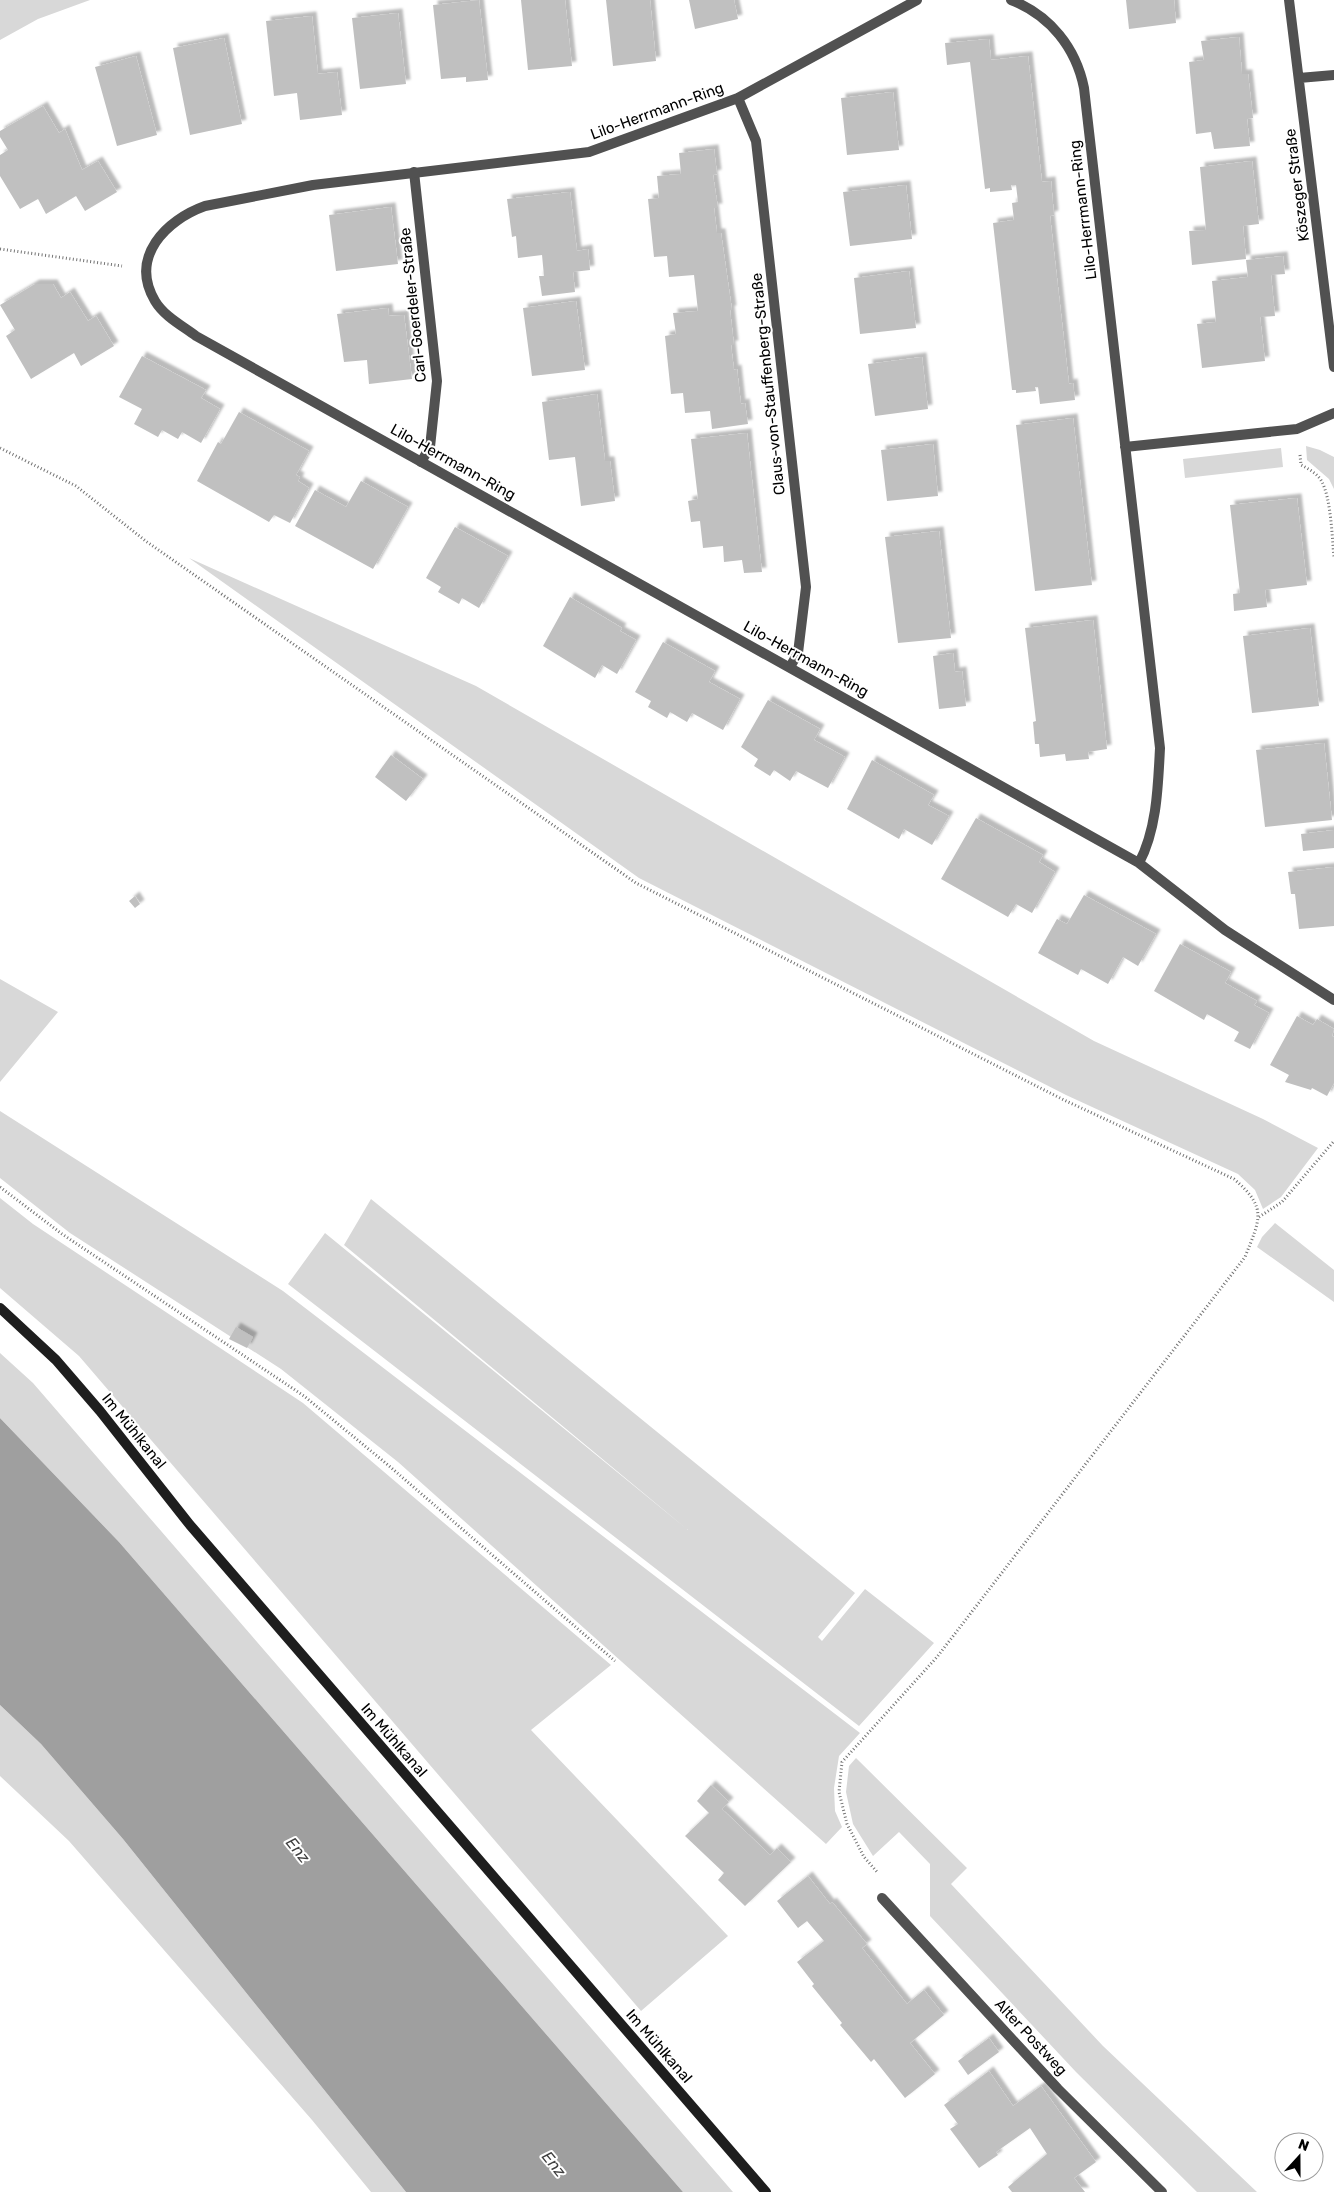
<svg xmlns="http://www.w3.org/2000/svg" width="1334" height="2192" viewBox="0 0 1334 2192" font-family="Rubik,sans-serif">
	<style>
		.green { fill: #d8d8d8 }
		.water { fill: #9f9f9f }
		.building { fill: #c0c0c0; filter: url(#shadow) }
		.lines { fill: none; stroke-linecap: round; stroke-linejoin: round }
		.path { stroke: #737373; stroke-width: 3; stroke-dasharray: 1 2.5; stroke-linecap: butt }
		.lane { stroke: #515151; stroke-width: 10 }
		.street { stroke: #515151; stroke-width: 10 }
		.secondary { stroke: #1e1e1e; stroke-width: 10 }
		.labels { text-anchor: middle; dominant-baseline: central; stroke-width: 4; stroke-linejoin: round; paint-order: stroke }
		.street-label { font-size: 15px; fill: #000; stroke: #fff }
		.water-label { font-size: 16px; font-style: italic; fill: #404040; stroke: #fff }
	</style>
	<defs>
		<filter id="shadow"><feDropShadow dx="4.5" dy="-4.5" stdDeviation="1" flood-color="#0004"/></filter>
	</defs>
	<rect width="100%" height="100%" fill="#fff"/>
	<path class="green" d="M0,0H90L38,19L0,40Z
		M1306,446L1320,450L1334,457V489L1329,479L1307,460Z
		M1281,448L1283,467L1185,478L1183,459Z
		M189,558L476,686L1094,1041L1263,1119L1318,1148L1281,1197L1263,1209L1255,1190L1238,1174L1066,1095L639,878Z
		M0,979L58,1012L0,1082Z
		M0,1111L283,1291L860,1733L839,1756L834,1788L835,1811L842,1827L826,1844L398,1462L281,1369L70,1233L0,1178Z
		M0,1198L33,1224L303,1403L611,1665L531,1730L728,1936L641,2011L79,1356L0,1288Z
		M371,1199L855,1593L818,1637L822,1641L865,1589L934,1643L859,1726L288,1284L325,1233L688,1530L344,1245Z
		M1275,1223L1334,1270V1302L1257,1247L1262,1237Z
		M0,1353L33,1383L733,2192H683L119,1542L0,1418Z
		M0,1705L41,1744L123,1839L406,2192H371L312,2120L69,1841L0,1776Z
		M856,1758L967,1868L951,1884L1103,2046L1257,2192H1197L1076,2072L930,1916V1864L899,1832L873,1856L853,1824L846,1792L849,1766Z"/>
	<path class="water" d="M0,1418L119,1542L683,2192H406L123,1839L41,1744L0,1705Z"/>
	<path class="building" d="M479,0L488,80L466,82V77L441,79L433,5Z
		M521,0H565L572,66L528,70Z
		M606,0H650L656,61L613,66Z
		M689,0H734L738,19L695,29Z
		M1126,0H1174L1176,23L1129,29Z
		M398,13L406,84L360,89L352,18Z
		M312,16L318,74L337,72L342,115L300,120L297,93L274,96L266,21Z
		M1239,37L1242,74H1248L1253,118L1247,119L1250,146L1214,149L1211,132L1196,134L1189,62L1204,60L1201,41Z
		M224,38L242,124L190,135L173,48Z
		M989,39L991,60L1028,56L1042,182L1051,181L1054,215L1050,216L1069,384L1073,383L1075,400L1040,404L1038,387H1035L1036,391L1016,393V390H1012L993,223L1014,220L1012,203L1018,202L1016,185H1011L1012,190L990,192V188L985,189L970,62L947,65L945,43Z
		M136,56L157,135L117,146L95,67Z
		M893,92L899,150L847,155L841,98Z
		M43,106L59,133L65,129L82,170L98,161L117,192L85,211L76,196L46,214L38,199L20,209L0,176V155L8,150L0,137V131Z
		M714,149L717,174L713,175L718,208H714L717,233H721L732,310H730L734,345H731L734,370L737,369L741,404L745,403L748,424L712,429L710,411L685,413L683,393L671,394L665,336L676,334L673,313L698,311L694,275L669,277L667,256L654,257L648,199L659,198L657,176L681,174L679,153Z
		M1252,161L1259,224L1243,226L1246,259L1192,265L1189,231L1206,230L1200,167Z
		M906,185L912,239L850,246L843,192Z
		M570,192L577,251L588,249L590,270L573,272L575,292L542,296L539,276H544L542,255L518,258L516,236L512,237L507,199Z
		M391,207L398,264L336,271L329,215Z
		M1283,256L1285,274L1271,275L1275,316L1260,317L1265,361L1202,368L1197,324L1216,322L1212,281L1248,277L1246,260Z
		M909,271L916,328L860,334L854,278Z
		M35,284H53L61,298L70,292L88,321L96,316L114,346L81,366L74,353L31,379L6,336L15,330L0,305Z
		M576,301L585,370L532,376L523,308Z
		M388,308L389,316L404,315L412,379L369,384L367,360L344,362L337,314Z
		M142,356L206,390L201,398L220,409L201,443L182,432L178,439L162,430L158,437L134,424L142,409L119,397Z
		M922,357L928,409L875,416L868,364Z
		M597,394L605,461H610L615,501L581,506L575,457L549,460L542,402Z
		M239,412L309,451L296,475L300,477L298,481L309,488L290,523L274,515L269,522L197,481L218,442L221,444Z
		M1073,418L1092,585L1035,591L1016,425Z
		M747,433L762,572L744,573L742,560L724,562L723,546L703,548L700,521L691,522L688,501L698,499L691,439Z
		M933,444L938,496L887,501L881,450Z
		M361,481L408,507L373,569L295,526L315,490L346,507Z
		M1297,498L1307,585L1265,590L1267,607L1234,611L1233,594L1240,593L1230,505Z
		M455,527L508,556L479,608L462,598L459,604L438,592L441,587L426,578Z
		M939,531L951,638L898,643L885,537Z
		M570,597L622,628L620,631L636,640L617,674L602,665L595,678L543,646Z
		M1093,620L1107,749L1088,752L1089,759L1066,761L1065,754L1040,757L1039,744H1035L1033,722L1036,721L1025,628Z
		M1310,628L1319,706L1252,713L1243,636Z
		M663,642L715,671L709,682L740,699L723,730L692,713L687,722L670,712L667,718L648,707L651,701L635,692Z
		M953,653L955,672L962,671L966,706L939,709L933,656Z
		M768,700L820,729L814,740L845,757L828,788L796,771L790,781L774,770L770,776L754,766L758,759L741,747Z
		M1324,743L1332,820L1265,827L1256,750Z
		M391,755L423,779L406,801L375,777Z
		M872,760L934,795L928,805L949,816L932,845L904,829L899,839L847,809Z
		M976,818L1043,855L1039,862L1055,872L1032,913L1016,904L1008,917L941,879Z
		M1334,830V848L1303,851L1301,834Z
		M1334,867V926L1299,929L1295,894H1291L1288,872Z
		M1084,895L1156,934L1138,966L1123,957L1108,984L1081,969L1078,975L1038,953L1057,919L1067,924Z
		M135,896L140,904L135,908L129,901Z
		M1180,944L1231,972L1225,983L1257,1001L1254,1005L1269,1013L1250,1049L1234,1041L1239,1032L1207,1014L1204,1020L1154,991Z
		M1297,1016L1313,1025L1317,1019L1334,1029L1332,1036L1334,1037V1083L1327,1096L1312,1088L1311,1090L1285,1082L1289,1075L1270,1065Z
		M236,1327L253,1337L247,1348L229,1339Z
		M711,1785L729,1802L722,1809L770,1855L777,1848L791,1862L745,1906L718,1880L724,1873L685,1836L709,1813L697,1801Z
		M808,1876L830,1904L832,1902L867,1944L862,1948L907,2004L924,1990L944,2015L910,2043L935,2074L905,2098L874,2059L871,2062L840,2025L842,2023L812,1986L814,1984L797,1962L824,1941L807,1921L798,1928L777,1901Z
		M989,2038L999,2052L968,2075L958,2061Z
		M989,2071L1013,2106L1041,2086L1096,2162L1074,2178L1085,2192H1012L1008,2187L1047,2154L1030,2128L996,2152L998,2155L979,2168L950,2129L958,2124L944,2105Z"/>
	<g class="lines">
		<path class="path" d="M0,249L122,266
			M0,448L76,486L147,542L636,883L1064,1100L1234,1179C1268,1208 1260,1219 1245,1257L937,1657L842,1762L839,1792L847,1824L864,1857L878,1873
			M1300,455L1301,465C1309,469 1318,474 1322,482C1331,499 1332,537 1334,557
			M0,1187L62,1234L304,1396L388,1465L615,1661
			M1259,1217L1282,1202L1334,1141"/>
		<path class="lane" d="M738,98L756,141L806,587L798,653L790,667
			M414,172L437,381L430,447L421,462"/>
		<path class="street" d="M917,0L738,98L589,152L313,185L205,206C166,220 129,257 155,301C164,316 181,325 196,336L1139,863L1225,930L1334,1000
			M1011,0C1050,15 1076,48 1084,88L1160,748C1158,786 1157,829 1139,863
			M1289,0L1334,367
			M1299,78L1334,75
			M1125,447L1297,429L1334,413
			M882,1898L1058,2089L1162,2192"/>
		<path class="secondary" d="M0,1308L56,1360L100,1411L190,1525L766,2192"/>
	</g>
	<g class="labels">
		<g class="street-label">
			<text transform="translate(657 111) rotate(-20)">Lilo-Herrmann-Ring</text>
			<text transform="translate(1297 185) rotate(-97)">Köszeger Straße</text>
			<text transform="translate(1083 210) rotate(-97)">Lilo-Herrmann-Ring</text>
			<text transform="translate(413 305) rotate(-96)">Carl-Goerdeler-Straße</text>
			<text transform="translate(768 384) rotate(-96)">Claus-von-Stauffenberg-Straße</text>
			<text transform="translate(453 462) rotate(29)">Lilo-Herrmann-Ring</text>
			<text transform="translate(806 659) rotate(29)">Lilo-Herrmann-Ring</text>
			<text transform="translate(134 1431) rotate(51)">Im Mühlkanal</text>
			<text transform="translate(394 1740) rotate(49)">Im Mühlkanal</text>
			<text transform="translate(1031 2037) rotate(47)">Alter Postweg</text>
			<text transform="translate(659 2046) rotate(49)">Im Mühlkanal</text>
		</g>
		<g class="water-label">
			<text transform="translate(298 1850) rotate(51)">Enz</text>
			<text transform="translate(554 2164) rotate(51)">Enz</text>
		</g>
	</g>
	<g transform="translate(1299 2157) rotate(21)"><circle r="24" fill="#ffffff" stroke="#999999"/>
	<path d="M0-4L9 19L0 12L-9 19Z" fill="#000000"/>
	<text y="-8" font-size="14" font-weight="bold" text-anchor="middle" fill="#000000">N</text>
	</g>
</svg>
